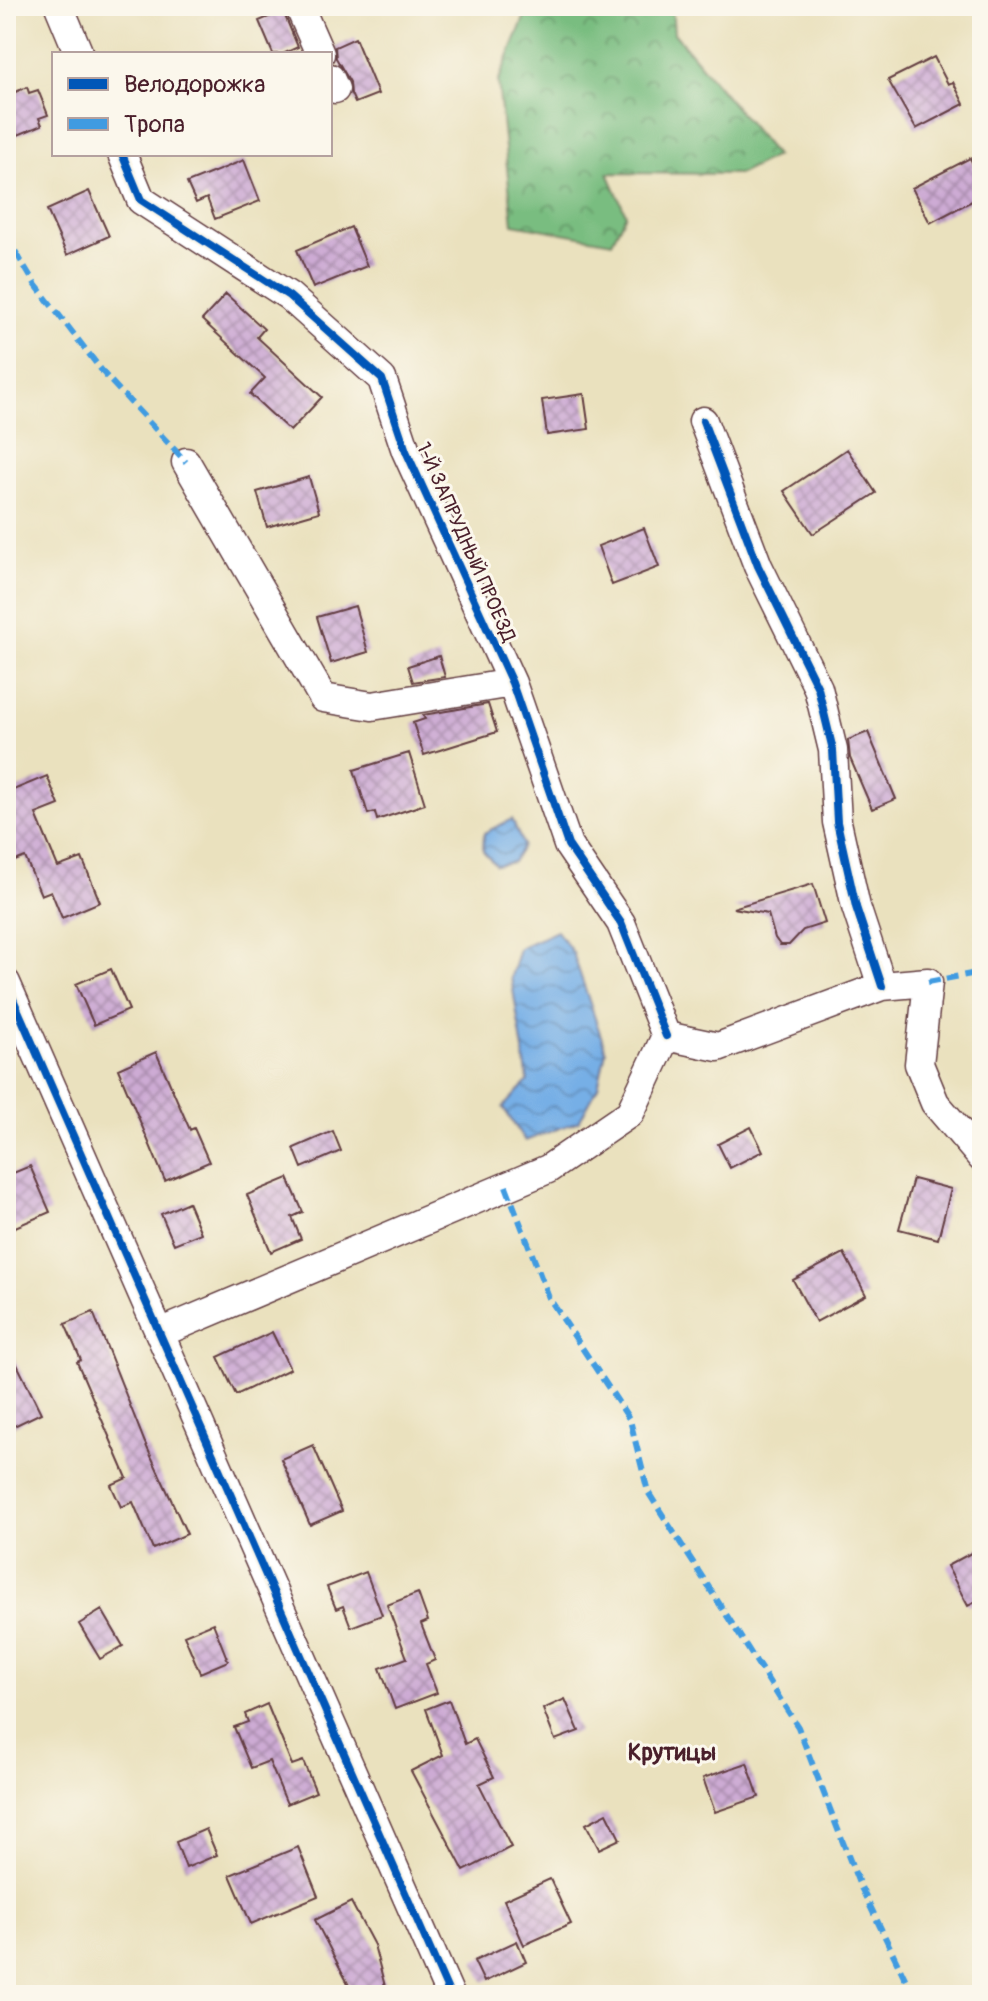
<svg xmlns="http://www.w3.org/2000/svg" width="988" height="2001" viewBox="0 0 988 2001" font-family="Pangolin,sans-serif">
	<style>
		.forest { fill: url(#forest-crowns); stroke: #626e56; stroke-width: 2 }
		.water { fill: url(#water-waves); stroke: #606788; stroke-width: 2 }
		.building { fill: url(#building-cross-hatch) }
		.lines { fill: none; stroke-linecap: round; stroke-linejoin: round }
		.minor-casing { stroke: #623c41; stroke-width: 31 }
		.minor { stroke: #fff; stroke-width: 28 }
		.quiet { stroke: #409be1; stroke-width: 6; stroke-dasharray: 12 6; stroke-linecap: butt }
		.cycleway-casing { stroke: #fbf7ec; stroke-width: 13 }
		.cycleway { stroke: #0057b8; stroke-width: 8 }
		.labels { text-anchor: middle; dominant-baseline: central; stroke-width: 6; stroke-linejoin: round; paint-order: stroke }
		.street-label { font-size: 20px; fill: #4a1f2b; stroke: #fbf7ec }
		.quarter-label { font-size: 24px; font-weight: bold; fill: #4a1f2b; stroke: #fbf7ec }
	</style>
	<defs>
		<pattern id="forest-crowns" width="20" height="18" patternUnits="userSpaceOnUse" patternTransform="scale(2)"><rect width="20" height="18" fill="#79bd80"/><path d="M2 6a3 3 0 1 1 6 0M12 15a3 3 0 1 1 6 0" fill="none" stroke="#659969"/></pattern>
		<pattern id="water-waves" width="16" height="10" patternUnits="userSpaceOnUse" patternTransform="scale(2)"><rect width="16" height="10" fill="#76afe6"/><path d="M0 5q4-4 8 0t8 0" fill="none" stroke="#638ebb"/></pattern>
		<pattern id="building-cross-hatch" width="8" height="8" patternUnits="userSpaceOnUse" patternTransform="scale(2)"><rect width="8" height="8" fill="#cdabd4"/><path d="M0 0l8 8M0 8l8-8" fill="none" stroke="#a88bac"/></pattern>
	</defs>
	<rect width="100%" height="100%" fill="#fbf7ec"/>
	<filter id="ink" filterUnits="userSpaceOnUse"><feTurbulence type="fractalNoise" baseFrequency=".0125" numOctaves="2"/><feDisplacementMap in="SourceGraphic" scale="16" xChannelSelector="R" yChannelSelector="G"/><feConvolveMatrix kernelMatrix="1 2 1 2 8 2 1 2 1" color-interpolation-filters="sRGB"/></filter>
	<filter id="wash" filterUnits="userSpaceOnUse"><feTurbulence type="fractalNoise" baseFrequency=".006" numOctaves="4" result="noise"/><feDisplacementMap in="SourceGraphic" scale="32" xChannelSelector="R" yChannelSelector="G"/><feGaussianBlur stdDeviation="1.8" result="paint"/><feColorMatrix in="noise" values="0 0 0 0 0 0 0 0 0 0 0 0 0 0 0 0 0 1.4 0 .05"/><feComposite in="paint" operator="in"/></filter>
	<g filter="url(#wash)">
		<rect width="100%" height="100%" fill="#eae1be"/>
		<path class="forest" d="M529,6H672L674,33L776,156L740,174L608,173L626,214L612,242L513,224L498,82Z"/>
		<path class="water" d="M512,819L523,845L513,862L496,865L483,851L484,833Z
			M557,931L573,953L606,1051L598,1087L579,1121L525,1141L503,1107L528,1081L511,977L519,948Z"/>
		<g id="blocks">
			<path class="building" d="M283,11L298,47L283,54H273L259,21Z
				M355,38L378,94L355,103L351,94L350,82L336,58L335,47Z
				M934,57L948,84L953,82L964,104L916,129L888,80Z
				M27,87L29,93L38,90L48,115L39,118L42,125L6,140V96Z
				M970,158L982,182V191L974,195L976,199L930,223L912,188Z
				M244,160L260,201L215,219L207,198L196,203L187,183Z
				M89,191L109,236L67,255L47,210Z
				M351,227L367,266L313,288L297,250Z
				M226,294L264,329L257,337L322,397L290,431L250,394L265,378L202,320Z
				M584,394L589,429L547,435L542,400Z
				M847,449L876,493L813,534L784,491Z
				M309,477L319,512L267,527L257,492Z
				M644,528L659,567L612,585L598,546Z
				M355,606L368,652L331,663L317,617Z
				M439,656L445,677L413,682L408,666Z
				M488,704L497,732L424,755L413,723L425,719L423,715Z
				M868,732L896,799L872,809L850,758L848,740Z
				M409,753L425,804L377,820L375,812L368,814L354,770Z
				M47,776L59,805L36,814L58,867L82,858L100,902L62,918L51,891L41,895L25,857L15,861L6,839V793Z
				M813,884L825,923L803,930L789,945H780L775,938L768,914L733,908Z
				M111,969L129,1010L94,1025L76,984Z
				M156,1052L190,1130L194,1128L209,1162L165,1181L118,1069Z
				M751,1127L763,1151L730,1168L718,1144Z
				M333,1131L341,1151L302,1168L294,1148Z
				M30,1166L50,1212L6,1231V1176Z
				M288,1178L303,1212L292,1217L301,1239L271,1252L247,1195Z
				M913,1179L951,1189L938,1239L899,1229Z
				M188,1202L201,1233L174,1244L161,1214Z
				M844,1253L866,1295L816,1322L793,1280Z
				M93,1312L145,1443L187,1534L153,1549L133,1502L121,1507L111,1485L127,1478L77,1362L81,1360L65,1324Z
				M272,1332L290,1369L236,1395L218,1357Z
				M6,1342L41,1413L6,1430Z
				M313,1445L342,1511L310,1525L281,1459Z
				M982,1547V1599L968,1606L947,1566Z
				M366,1572L382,1615L351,1627L343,1606L336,1609L327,1587Z
				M418,1593L428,1621L421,1624L435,1660L426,1664L437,1693L395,1709L380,1668L407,1658L387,1605Z
				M102,1610L123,1646L100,1659L79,1624Z
				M213,1623L228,1661L200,1673L184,1635Z
				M565,1699L579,1731L555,1740L543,1709Z
				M449,1700L465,1744L475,1739L494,1777L479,1784L511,1847L464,1871L411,1771L443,1755L426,1709Z
				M267,1704L292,1765L303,1761L316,1792L287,1804L269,1761L251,1768L234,1727L248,1722L245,1714Z
				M747,1763L759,1797L715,1812L703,1778Z
				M607,1813L620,1839L599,1849L586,1824Z
				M206,1829L217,1855L186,1868L176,1842Z
				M298,1847L318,1896L251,1924L230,1875Z
				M550,1879L571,1924L524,1945L504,1900Z
				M351,1902L374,1945L386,1990L368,1995H354L315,1920Z
				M517,1941L526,1962L484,1982L474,1961Z"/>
		</g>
	</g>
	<g filter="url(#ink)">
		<use href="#blocks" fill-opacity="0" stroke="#623c41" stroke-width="2"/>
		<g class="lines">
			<g class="minor-casing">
				<path id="minor" d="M59,6L79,54
					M299,6L320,54
					M330,78L335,89
					M122,154L141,200L289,296L382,379L406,451L512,683L568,845L621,923L666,1036
					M703,421L758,566L818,688L833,750L837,822L856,907L882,986
					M186,462L323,698L372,706L512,683
					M6,983L450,1995
					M666,1036L718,1047L882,986L928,982L919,1064L935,1103L982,1158
					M160,1333L548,1169L630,1113L666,1036"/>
			</g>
			<use href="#minor" class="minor"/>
			<path class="quiet" d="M6,236L35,284L106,376L186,462
				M928,982L982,972
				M506,1186L549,1298L630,1420L648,1492L798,1727L858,1881L913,1995"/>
			<g class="cycleway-casing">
				<path id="cycleway" d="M122,154L141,200L289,296L382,379L406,451L512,683L568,845L621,923L666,1036
					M703,421L758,566L818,688L833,750L837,822L856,907L882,986
					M6,983L450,1995"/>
			</g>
			<use href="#cycleway" class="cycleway"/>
		</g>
	</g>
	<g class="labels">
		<g class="street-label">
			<text transform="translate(466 542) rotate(66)">1-Й ЗАПРУДНЫЙ ПРОЕЗД</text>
		</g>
		<g class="quarter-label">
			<text x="672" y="1752">Крутицы</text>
		</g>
	</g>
	<rect width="988" height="2001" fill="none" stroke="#fbf7ec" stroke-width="32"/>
	<rect x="52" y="52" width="280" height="104" fill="#fbf7ec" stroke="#b4a19f" stroke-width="2"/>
	<rect x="68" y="78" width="40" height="12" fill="#0057b8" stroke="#b4a19f" stroke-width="2"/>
	<text x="124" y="92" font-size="24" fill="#4a1f2b">Велодорожка</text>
	<rect x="68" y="118" width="40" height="12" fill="#409be1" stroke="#b4a19f" stroke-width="2"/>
	<text x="124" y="132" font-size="24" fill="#4a1f2b">Тропа</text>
</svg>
